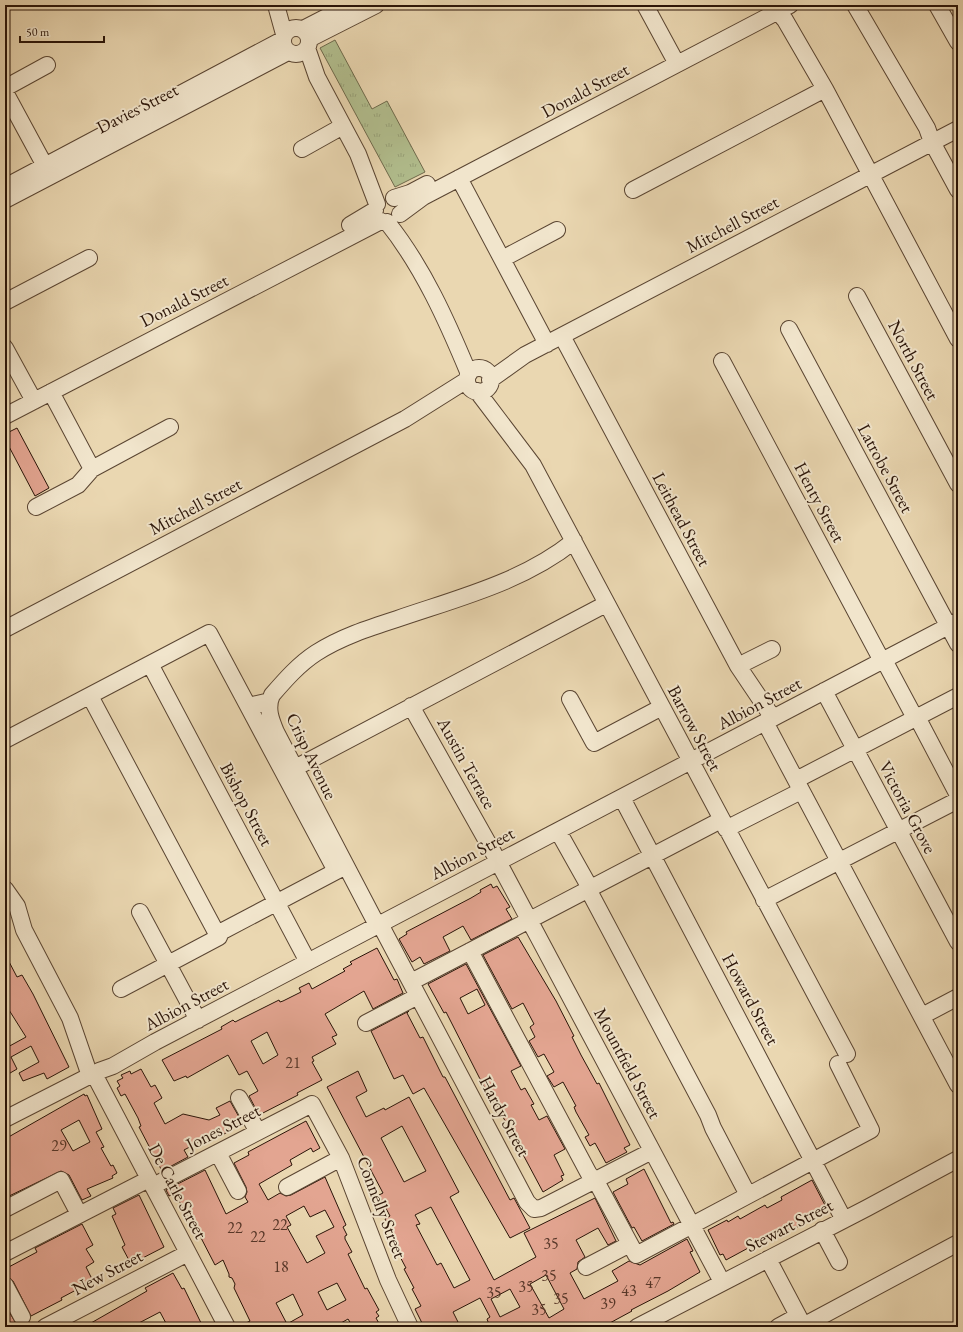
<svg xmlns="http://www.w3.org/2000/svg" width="963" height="1332" viewBox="0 0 963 1332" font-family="'EB Garamond',serif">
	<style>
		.park { fill: url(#park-tufts); stroke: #6e6a4c }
		.building { fill: #e3a591; stroke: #2a1408; fill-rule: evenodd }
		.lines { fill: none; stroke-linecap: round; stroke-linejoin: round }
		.minor-casing { stroke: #5a4532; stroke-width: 18 }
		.minor { stroke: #f1e5cc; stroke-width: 16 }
		.labels { text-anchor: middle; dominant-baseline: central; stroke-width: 4; stroke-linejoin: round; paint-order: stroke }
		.number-label { font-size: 16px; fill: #58382a }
		.street-label { font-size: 18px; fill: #2a1408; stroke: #f1e5cc }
	</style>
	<defs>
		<pattern id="park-tufts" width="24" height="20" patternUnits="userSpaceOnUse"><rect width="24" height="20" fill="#b2bf8f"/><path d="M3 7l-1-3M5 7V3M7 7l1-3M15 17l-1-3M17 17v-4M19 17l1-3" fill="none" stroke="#99a37a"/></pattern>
	</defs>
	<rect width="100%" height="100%" fill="#ead7b1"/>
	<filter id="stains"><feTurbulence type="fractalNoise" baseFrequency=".005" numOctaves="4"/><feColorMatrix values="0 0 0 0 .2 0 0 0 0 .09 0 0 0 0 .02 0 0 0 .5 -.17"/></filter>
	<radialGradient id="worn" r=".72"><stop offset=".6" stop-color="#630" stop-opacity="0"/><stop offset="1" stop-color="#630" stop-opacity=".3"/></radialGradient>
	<path class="park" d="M335,40L372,109L387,101L425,172L395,187L320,48Z"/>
	<path class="building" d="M17,428L49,488L35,496L5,439V434Z
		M491,884L493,888L497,886L505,899L510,907L506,909L512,919L471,940L463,926L443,937L450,951L424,964L420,957L412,962L399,939L407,934L406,932L471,898L481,892L480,890Z
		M518,937L556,1001L574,1036L572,1037L581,1055L597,1084L599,1083L630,1145L624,1148L627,1152L606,1163L595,1143L590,1146L585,1137L589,1135L576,1112L574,1107L576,1106L563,1082L554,1087L547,1076L554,1072L544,1054L538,1057L529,1041L535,1037L530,1027L534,1024L523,1003L512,1009L483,955Z
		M377,948L394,980L397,979L403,993L373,1009L364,991L325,1014L337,1035L332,1037L336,1044L312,1057L314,1061L312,1062L322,1080L297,1093L298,1095L259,1115L249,1096L258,1091L247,1071L239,1075L228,1055L187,1078L186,1076L174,1081L162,1060L222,1029L221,1027L233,1020L235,1022L279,1000L280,1002L283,1001L301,992L299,988L309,983L312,989L345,971L343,969L352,964L350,962ZM267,1032L278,1055L263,1064L251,1041Z
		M5,954L17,977L22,975L33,994L69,1067L47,1079L44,1073L23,1081L19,1073L39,1062L31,1046L11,1057L17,1069L5,1076V1047L6,1048L26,1037L9,1010L5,1013Z
		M466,964L521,1066L511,1071L521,1090L525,1088L534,1104L531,1105L539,1120L547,1116L565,1149L554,1155L564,1175L561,1176L563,1180L543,1192L495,1102L493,1103L479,1077L446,1012L444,1013L428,984ZM477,989L485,1005L468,1014L460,998Z
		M409,1011L407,1013L420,1038L423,1037L443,1077H445L510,1200L514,1198L530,1228L510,1238L424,1088L413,1094L403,1075L394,1079L371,1031Z
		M141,1069L151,1087L155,1085L162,1098L154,1103L165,1124L183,1114L209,1120L220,1115L216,1108L230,1101L243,1124L203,1145L201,1141L184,1150L188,1157L162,1171L139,1127L141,1126L138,1118L125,1094L121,1096L117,1088L120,1086L117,1081L123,1078L121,1075L130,1071L131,1074Z
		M358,1071L367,1091L356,1097L366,1117L384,1108L385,1110L409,1097L459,1192L450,1197L494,1280L536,1257L524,1233L595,1198L616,1241L608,1245L598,1228L576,1240L585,1257L578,1262L577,1269L570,1273L584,1299L618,1281L612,1271L629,1261L640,1265L687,1239L693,1251L690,1252L700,1272L668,1291L631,1310L632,1311L608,1324L609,1327H490L487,1319L490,1317L480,1298L453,1312L458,1322L448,1327H424L415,1309L421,1306L412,1289L414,1288L404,1269L406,1268L397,1251L400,1249L385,1219L390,1216L379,1195L383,1193L327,1087ZM402,1126L426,1171L404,1182L381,1138ZM431,1207L470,1280L454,1288L441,1263L437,1265L416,1225L420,1224L415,1215ZM546,1275L564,1309L549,1318L530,1284ZM510,1289L520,1307L500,1317L491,1299Z
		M84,1094L85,1096L87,1095L102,1129L96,1132L104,1147L101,1148L111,1166L113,1165L117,1173L112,1176L113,1178L87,1189L91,1196L82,1200L69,1175L61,1171L5,1198V1139ZM79,1120L90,1142L73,1151L61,1130Z
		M306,1121L320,1148L313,1152L311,1148L290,1160L292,1165L259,1184L268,1200L280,1193L286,1196L291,1195L325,1177L346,1225L343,1227L347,1235L345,1236V1239L352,1252L348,1254L365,1289L367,1288L379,1310L376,1312L379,1316L376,1318L381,1327H353L348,1319L334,1327H238L250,1321L234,1288L235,1284L232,1278L229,1277V1274L223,1260L215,1265L199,1234L197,1235L193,1227L191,1228L187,1219L188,1218L175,1193L169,1196L166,1190L205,1170L226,1214L248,1202L245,1197L247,1192L246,1187L234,1163L249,1155L248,1152ZM304,1206L310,1217L325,1210L334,1227L316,1236L325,1253L307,1263L287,1227L291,1225L286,1216ZM337,1283L346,1300L327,1310L318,1292ZM293,1294L303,1315L287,1324L276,1303Z
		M644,1169L671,1223L673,1222L674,1224L642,1241L634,1227L632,1228L613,1192L628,1184L626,1179Z
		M812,1180L828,1211L774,1239L772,1237L764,1241L763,1240L726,1260L723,1254L720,1255L708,1230L727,1220L728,1222L738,1216L740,1219L765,1205L767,1208L782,1200L781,1197Z
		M139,1195L164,1247L131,1264L122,1247L125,1245L112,1216L116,1214L113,1208Z
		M82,1224L93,1245L86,1249L94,1262L86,1267L93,1281L61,1298L62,1300L31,1316L13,1281L5,1276V1269L37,1252L35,1248Z
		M173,1273L182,1289L184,1288L203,1327H168L160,1312L137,1324L138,1327H84L147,1291L145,1288Z
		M5,1305L17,1325L22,1326L29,1323L31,1327H5Z"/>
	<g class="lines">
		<g class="minor-casing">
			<path id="minor" d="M276,5L284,34
				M645,5L677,64
				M772,5L785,20L825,89L958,339
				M855,5L927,128L932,142L958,190
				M937,5L958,42
				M283 41a13 13 0 1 1 26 0a13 13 0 1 1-26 0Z
				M303,29L350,5
				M309,39L376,5
				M307,48L317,77L358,154L377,204
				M5,88L47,65
				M5,92L45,166
				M302,149L343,126
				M459,178L547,344
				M5,187L282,40
				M633,190L825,89
				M394,198L410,193L427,184
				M5,200L288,52
				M400,214L423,197L790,5
				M387,222C423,267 447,321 469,374
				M350,225L375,210
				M502,259L557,230
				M857,296L958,484
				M5,302L89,258
				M789,329L958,644
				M562,336L738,666L773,718
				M5,348L34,401
				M722,361L882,661
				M467 380a12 12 0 1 1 24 0a12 12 0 1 1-24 0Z
				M490,380L525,355L958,129
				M477,391L533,465L847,1054
				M51,392L92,469L170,427
				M5,416L381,221
				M36,507L78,485L92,469
				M5,629L405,419L467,380
				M884,660L915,718
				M150,664L308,962
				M738,666L772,649
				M824,691L958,942
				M90,696L217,934
				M570,699L594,743L662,707
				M248,706L336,871
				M411,706L493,852L722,1282
				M917,717L958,795
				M765,722L958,1085
				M5,740L209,633L248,706L270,701
				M295,768L606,604
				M796,780L958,696
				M622,798L844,1220
				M726,829L801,791
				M558,831L590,888
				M5,889L17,906L24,930L70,1018L90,1076
				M588,889L708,1115L713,1128L748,1195
				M764,900L958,800
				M140,912L198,1020
				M380,924L527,1202L534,1209L541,1208L652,1151
				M377,925L276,732C271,720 266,708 272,695C285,680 299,664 316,653C341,637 369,628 397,619C458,598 523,582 574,541
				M470,951L589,1174L596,1181L636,1255L871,1130L838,1064
				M411,982L721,820
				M121,989L219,937L217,934L346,866
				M922,1016L958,997
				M366,1023L418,996
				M94,1074L227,1327
				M239,1098L258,1132
				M5,1119L99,1071L113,1066L155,1042L958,621
				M218,1153L238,1191
				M153,1186L312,1104L341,1158L388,1280L410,1327
				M287,1187L341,1158
				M5,1209L61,1180L79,1214
				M822,1230L839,1262
				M5,1253L149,1179
				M768,1259L804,1327
				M586,1267L630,1244
				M5,1285L22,1317
				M803,1326L958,1243
				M45,1327L188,1253
				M637,1327L867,1208L958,1159
				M778,1327L798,1316"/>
		</g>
		<use href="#minor" class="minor"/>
	</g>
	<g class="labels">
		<g class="number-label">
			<text x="293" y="1062">21</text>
			<text x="59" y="1145">29</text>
			<text x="280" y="1224">22</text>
			<text x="235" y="1227">22</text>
			<text x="258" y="1236">22</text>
			<text x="551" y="1243">35</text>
			<text x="281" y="1266">18</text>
			<text x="549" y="1275">35</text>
			<text x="653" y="1282">47</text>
			<text x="526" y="1286">35</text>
			<text x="629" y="1290">43</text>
			<text x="494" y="1292">35</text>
			<text x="561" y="1298">35</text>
			<text x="608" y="1303">39</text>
			<text x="539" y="1309">35</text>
		</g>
		<g class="street-label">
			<text transform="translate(585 90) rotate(-28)">Donald Street</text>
			<text transform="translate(137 108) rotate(-27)">Davies Street</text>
			<text transform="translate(732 224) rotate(-28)">Mitchell Street</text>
			<text transform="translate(184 300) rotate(-27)">Donald Street</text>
			<text transform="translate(914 360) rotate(62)">North Street</text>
			<text transform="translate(886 468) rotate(62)">Latrobe Street</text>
			<text transform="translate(820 502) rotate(62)">Henty Street</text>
			<text transform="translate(195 506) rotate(-28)">Mitchell Street</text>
			<text transform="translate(682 519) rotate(62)">Leithead Street</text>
			<text transform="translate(759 703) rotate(-28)">Albion Street</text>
			<text transform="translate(695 728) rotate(62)">Barrow Street</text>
			<text transform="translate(312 756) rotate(64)">Crisp Avenue</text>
			<text transform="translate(467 763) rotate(61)">Austin Terrace</text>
			<text transform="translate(247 804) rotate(62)">Bishop Street</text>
			<text transform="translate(908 807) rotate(62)">Victoria Grove</text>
			<text transform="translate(472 853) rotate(-28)">Albion Street</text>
			<text transform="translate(751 999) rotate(62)">Howard Street</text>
			<text transform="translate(186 1004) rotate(-28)">Albion Street</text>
			<text transform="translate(628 1063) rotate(62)">Mountfield Street</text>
			<text transform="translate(505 1116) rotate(62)">Hardy Street</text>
			<text transform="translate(223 1127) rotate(-27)">Jones Street</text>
			<text transform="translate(178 1191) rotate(62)">De Carle Street</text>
			<text transform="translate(382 1207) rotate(69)">Connelly Street</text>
			<text transform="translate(789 1225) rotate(-27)">Stewart Street</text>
			<text transform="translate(107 1272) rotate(-28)">New Street</text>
		</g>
	</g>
	<rect width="963" height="1332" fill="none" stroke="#ead7b1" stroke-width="20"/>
	<rect x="6" y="6" width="951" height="1320" fill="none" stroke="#2a1408" stroke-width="2"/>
	<rect x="10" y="10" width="943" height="1312" fill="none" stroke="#2a1408"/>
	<path d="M20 36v6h84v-6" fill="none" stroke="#2a1408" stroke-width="2"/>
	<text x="26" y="36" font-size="12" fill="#2a1408" stroke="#f1e5cc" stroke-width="3" paint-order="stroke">50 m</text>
	<rect width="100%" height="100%" filter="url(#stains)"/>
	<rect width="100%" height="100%" fill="url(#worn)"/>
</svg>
